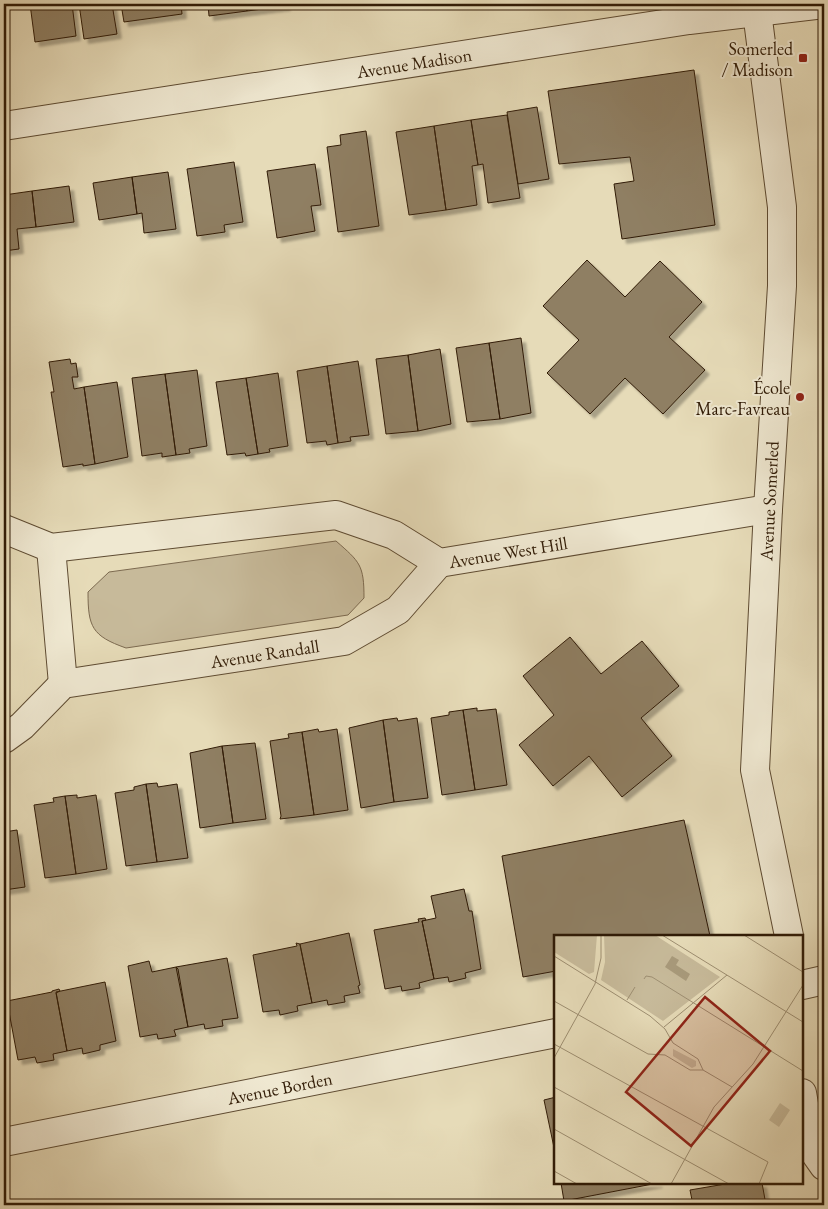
<svg xmlns="http://www.w3.org/2000/svg" width="828" height="1209" viewBox="0 0 828 1209" font-family="'EB Garamond',serif">
	<style>
		.green { fill: #c7ba9a; stroke: #7c6a50 }
		.building { fill: #8f7f63; stroke: #301b06; filter: url(#shadow) }
		.lines { fill: none; stroke-linecap: round; stroke-linejoin: round }
		.minor-casing { stroke: #5e4b32; stroke-width: 30 }
		.minor { stroke: #efe8d1; stroke-width: 28 }
		.poi-dot { fill: #8f2418; stroke: #efe8d1; stroke-width: 2 }
		.labels { text-anchor: middle; dominant-baseline: central; stroke-width: 4; stroke-linejoin: round; paint-order: stroke }
		.poi-label { font-size: 18px; fill: #301b06; stroke: #efe8d1; text-anchor: end }
		.street-label { font-size: 18px; fill: #301b06; stroke: #efe8d1 }
		.inset-road { fill: none; stroke: #9d8e71; stroke-width: 1 }
		.view { fill: #8f2418; fill-opacity: 0.15; stroke: #8f2418; stroke-width: 2.5 }
		.inset-edge { fill: none; stroke: #301b06; stroke-width: 2.5 }
	</style>
	<defs>
		<filter id="shadow"><feDropShadow dx="4.5" dy="4.5" stdDeviation="1" flood-color="#0004"/></filter>
	</defs>
	<rect width="100%" height="100%" fill="#e6dbb8"/>
	<filter id="stains"><feTurbulence type="fractalNoise" baseFrequency=".004" numOctaves="4"/><feColorMatrix values="0 0 0 0 .2 0 0 0 0 .09 0 0 0 0 .02 0 0 0 .5 -.17"/></filter>
	<radialGradient id="worn" r=".72"><stop offset=".6" stop-color="#630" stop-opacity="0"/><stop offset="1" stop-color="#630" stop-opacity=".3"/></radialGradient>
	<path class="green" d="M336,541C360,562 364,565 364,598L348,615L126,648C92,636 88,627 88,592L109,572Z"/>
	<path class="building" d="M30,4H72L76,36L35,42Z
		M79,4H112L117,34L84,39Z
		M121,4H181L182,14L124,22Z
		M208,4H247V11L209,16Z
		M247,4H286V6L247,11Z
		M694,70L715,225L622,239L614,184L634,181L630,157L559,164L548,91Z
		M537,107L549,179L518,184L507,112Z
		M507,115L520,198L488,203L483,164L478,165L471,120Z
		M471,120L478,165L472,166L477,205L446,210L434,126Z
		M434,126L446,210L409,215L396,132Z
		M366,131L379,226L338,232L327,147L341,145L340,135Z
		M234,162L243,222L224,225L225,232L197,236L187,169Z
		M315,164L321,205L311,206L315,231L277,238L267,171Z
		M168,172L176,229L144,233L142,213L137,214L132,177Z
		M132,177L137,214L99,220L93,183Z
		M69,186L74,222L36,227L32,191Z
		M32,191L36,227L17,229L19,249L4,251V195Z
		M587,260L625,297L660,261L702,302L669,337L705,370L663,414L625,378L590,414L547,373L579,340L543,306Z
		M521,338L531,413L500,419L489,343Z
		M489,343L500,419L467,422L456,348Z
		M440,349L451,424L418,431L408,355Z
		M408,355L418,431L386,434L376,359Z
		M70,359L71,364L76,363L78,377H72L74,389L84,387L95,464L83,466V464L63,467L51,392H54L49,362Z
		M358,361L369,435L350,437L351,441L338,443L327,366Z
		M327,366L338,443L327,445L326,441L307,443L297,371Z
		M197,370L207,446L189,449L190,453L176,455L165,374Z
		M278,373L288,446L269,449L270,452L258,454L246,378Z
		M165,374L176,455L162,457V453L142,456L132,378Z
		M246,378L258,454L246,456L245,453L227,455L216,382Z
		M117,382L128,457L95,464L84,387Z
		M570,637L601,674L642,641L679,686L641,718L672,756L622,797L589,756L553,786L519,745L554,715L523,676Z
		M477,708V711L496,709L507,785L475,790L463,710Z
		M463,710L475,790L442,795L431,718L449,715V712Z
		M397,718L398,721L417,718L428,798L394,802L383,720Z
		M383,720L394,802L361,808L349,728Z
		M318,729L319,732L337,729L348,810L314,815L302,732Z
		M302,732L314,815L280,819L281,816L270,741L289,738L288,734Z
		M255,743L266,819L233,823L222,746Z
		M222,746L233,823L200,828L190,753Z
		M157,783L158,787L177,784L188,858L157,862L146,784Z
		M146,784L157,862L126,866L115,793L134,790V787Z
		M77,795V798L96,795L107,869L76,874L65,796Z
		M65,796L76,874L45,878L34,805L54,802L53,798Z
		M684,820L710,936H556V971L523,977L502,856Z
		M17,830L25,887L4,890V832Z
		M464,889L469,911H472L481,969L465,973L466,978L449,982L448,977L434,979L422,921L436,918L431,896Z
		M425,918L426,920L422,921L434,979L419,983L420,988L402,991L401,986L385,989L374,930L419,922L418,919Z
		M349,933L360,985L358,986L360,993L344,996L345,1002L328,1005L327,1000L312,1003L300,944Z
		M296,943L300,944V945L312,1003L297,1006L298,1011L280,1015L279,1010L263,1012L253,955L297,946Z
		M227,958L238,1018L222,1020L223,1026L205,1029L204,1024L188,1027L176,967Z
		M149,961L152,972L176,967L178,969L188,1027L174,1030L176,1036L158,1039L157,1034L140,1037L128,966Z
		M105,982L116,1041L100,1045V1050L83,1054L82,1048L67,1051L56,992Z
		M59,989L60,991L56,993L67,1051L53,1054L54,1060L37,1063L35,1057L18,1060L7,1001L52,992V991Z
		M556,1097V1157L544,1100Z
		M561,1183H658L564,1201Z
		M731,1183H762L766,1205H693L690,1190Z"/>
	<g class="lines">
		<g class="minor-casing">
			<g id="minor">
				<path d="M756,4L782,207V286L768,509L755,770L789,936"/>
				<path id="s1" d="M4,126L689,20L824,4"/>
				<path id="s2" d="M4,529L51,548L336,515L394,535L439,563L768,509"/>
				<path d="M51,548L63,684"/>
				<path id="s3" d="M4,739L22,726L63,684L344,641L398,610L439,563"/>
				<path d="M802,985L824,980"/>
				<path d="M802,1093L812,1149L824,1166"/>
				<path id="s4" d="M4,1142L556,1033"/>
			</g>
		</g>
		<use href="#minor" class="minor"/>
	</g>
	<g class="poi-dot">
		<rect x="798" y="53" width="10" height="10" rx="2.5"/>
		<circle cx="800" cy="397" r="5"/>
	</g>
	<g class="labels">
		<g class="poi-label">
			<text x="793" y="48">Somerled<tspan x="793" dy="21">/ Madison</tspan></text>
			<text x="790" y="387">École<tspan x="790" dy="21">Marc-Favreau</tspan></text>
		</g>
		<g class="street-label">
			<text stroke="none"><textPath href="#s1" startOffset="415">Avenue Madison</textPath></text>
			<text transform="translate(769 501) rotate(-87)">Avenue Somerled</text>
			<text stroke="none"><textPath href="#s2" startOffset="522">Avenue West Hill</textPath></text>
			<text stroke="none"><textPath href="#s3" startOffset="285">Avenue Randall</textPath></text>
			<text stroke="none"><textPath href="#s4" startOffset="281">Avenue Borden</textPath></text>
		</g>
	</g>
	<g transform="translate(554 935)">
		<rect width="249" height="249" fill="#e6dbb8"/>
		<path d="M0,0H43L40,37L35,39L0,17ZM50,0H101L166,42L109,86L47,45L51,27ZM119,114L142,126V131L138,133L119,121ZM226,168L236,175L225,192L215,185Z" fill="#c7ba9a"/>
		<path d="M118,21L125,25L122,30L136,39L132,46L111,32Z" fill="#a89a7b"/>
		<path class="inset-road" d="M108,0L249,87M190,0L249,37M0,21L96,81L111,94L119,108L144,124L149,135L178,152M90,44L92,41L98,42L249,136M73,65L81,52M0,66L94,119L111,120L136,135H149M110,92L173,40M0,109L214,227L205,249M0,123L41,49L47,23V0M0,152L175,249M0,194L98,249M0,236L23,249M117,249L160,172L199,129L249,50"/>
		<path class="view" d="M151,62L216,116L137,211L72,157Z"/>
		<rect width="249" height="249" class="inset-edge"/>
	</g>
	<rect width="828" height="1209" fill="none" stroke="#e6dbb8" stroke-width="20"/>
	<rect x="5" y="5" width="818" height="1199" fill="none" stroke="#301b06" stroke-width="2.5"/>
	<rect x="10" y="10" width="808" height="1189" fill="none" stroke="#301b06"/>
	<rect width="100%" height="100%" filter="url(#stains)"/>
	<rect width="100%" height="100%" fill="url(#worn)"/>
</svg>
